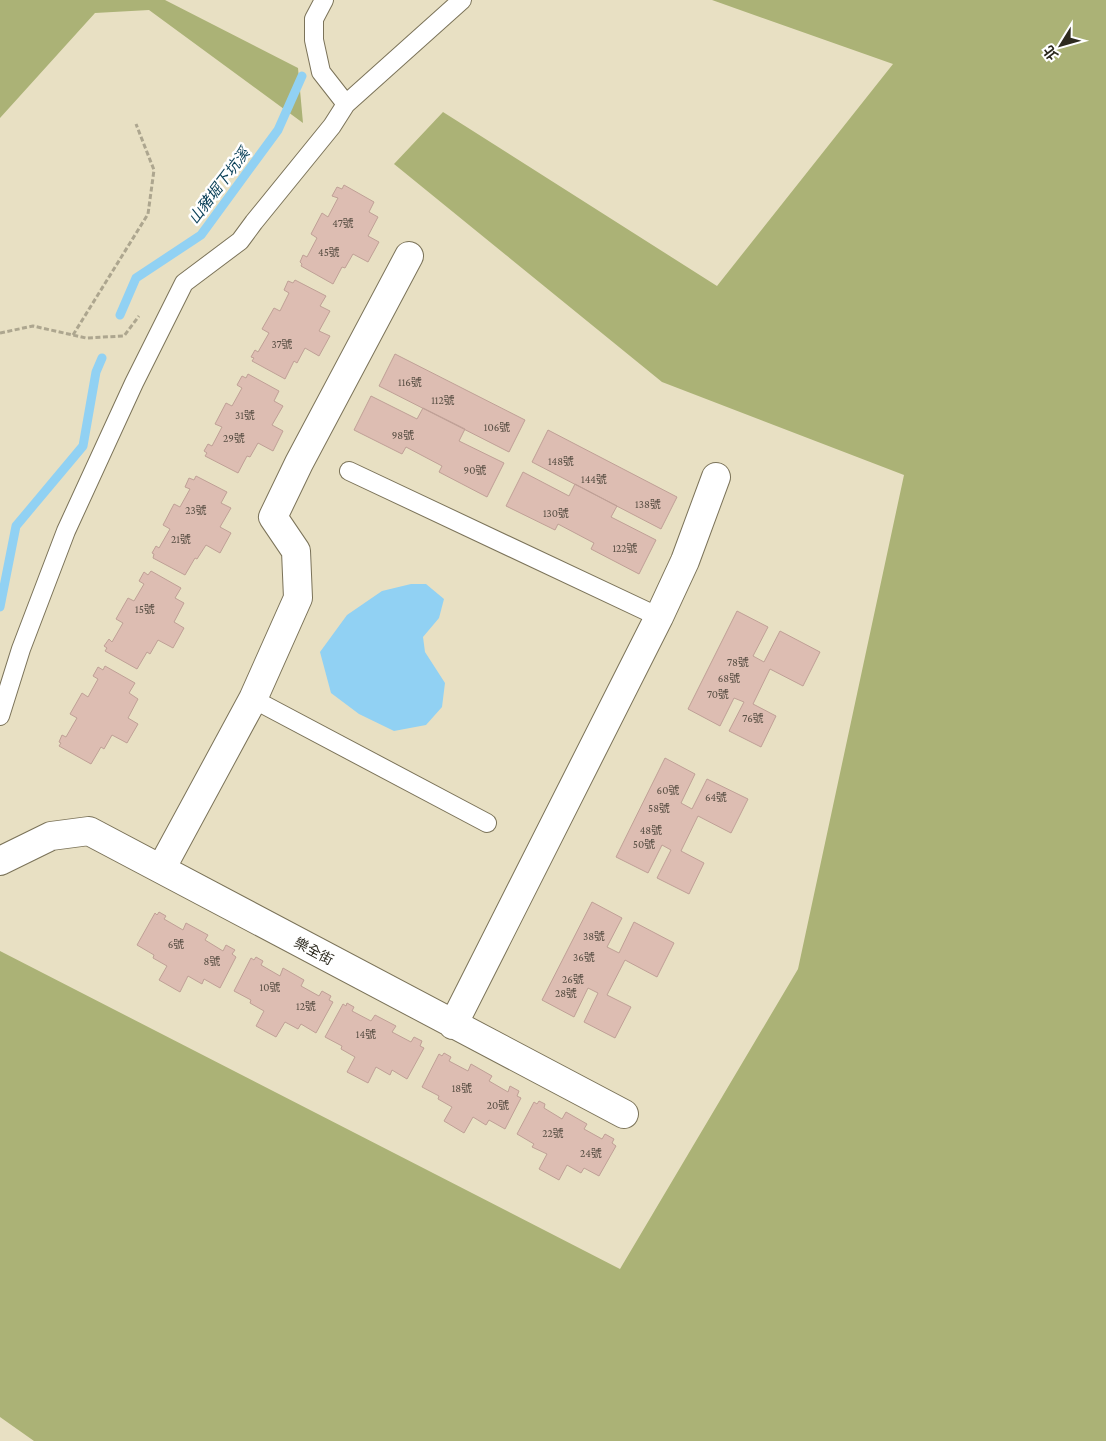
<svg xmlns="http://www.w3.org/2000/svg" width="1106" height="1441" viewBox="0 0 1106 1441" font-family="'Crimson Pro','Noto Sans TC',serif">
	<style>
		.forest { fill: #abb276 }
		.water { fill: #91d1f3 }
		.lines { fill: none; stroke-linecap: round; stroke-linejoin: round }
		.stream { stroke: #91d1f3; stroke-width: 9 }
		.building { fill: #ddbdb2; stroke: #bfa096 }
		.lane-casing { stroke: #7b7359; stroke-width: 20 }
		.street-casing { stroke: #7b7359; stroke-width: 30 }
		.path { stroke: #ada68f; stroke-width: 3; stroke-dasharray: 5 2.5; stroke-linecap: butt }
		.lane { stroke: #fff; stroke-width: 18 }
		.street { stroke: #fff; stroke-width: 28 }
		.labels { text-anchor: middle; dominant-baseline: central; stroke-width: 5; stroke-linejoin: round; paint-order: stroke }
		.number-label { font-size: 11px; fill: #594f44 }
		.street-label { font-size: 14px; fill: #2d2a1f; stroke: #fff }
		.water-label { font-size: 15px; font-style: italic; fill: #0e435a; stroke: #fff }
	</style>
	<rect width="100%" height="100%" fill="#e8e0c3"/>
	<path class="forest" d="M0,0H165L298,68L303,123L149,10L95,13L0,118Z
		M712,0H1106V1441H34L0,1417V951L620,1269L798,969L904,475L662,382L394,164L443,112L717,286L893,64Z"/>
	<path class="water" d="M411,584H426L444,599L439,618L423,637L425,652L445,683L442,707L426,725L394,731L359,714L331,693L320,652L347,615L382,591Z"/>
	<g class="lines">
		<path class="stream" d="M120,315L136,278L201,235L278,130L302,76
			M0,607L16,526L83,446L96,372L102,358"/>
	</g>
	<path class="building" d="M344,185L374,202L369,212L378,217L368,236L379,242L368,262L353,254L345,268L342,267L333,284L301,266L302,264L300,262L303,255L307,257L317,238L311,234L322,213L328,217L338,198L332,196L337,187L342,189Z
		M295,280L326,296L320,306L330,311L319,331L330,336L319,356L305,348L297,363L294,361L285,379L252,361L254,358L251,357L255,350L258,352L269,333L262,329L274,308L280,311L289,293L284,290L288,281L293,283Z
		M395,354L525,420L509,452L379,386Z
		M248,374L279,391L274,401L283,406L272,425L283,431L273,451L258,443L250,457L247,456L238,473L205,456L207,453L204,451L208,444L212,446L222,427L215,424L226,403L232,406L242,388L237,385L242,376L246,378Z
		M371,396L417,419L423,408L465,429L459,441L504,463L487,497L439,472L442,466L406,447L402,454L354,430Z
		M548,430L677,497L661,529L532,462Z
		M523,472L569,496L575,484L617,506L611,517L656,540L639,574L591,549L594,543L558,524L555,530L506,506Z
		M196,476L227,492L221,503L231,508L220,527L231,533L220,553L206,545L197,559L195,558L185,575L153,558L154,554L152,553L156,546L159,548L170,529L163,525L174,504L180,507L190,489L185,487L189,478L194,480Z
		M151,571L181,588L175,598L184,603L174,622L184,628L173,648L158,640L150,654L147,652L137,669L105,651L107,648L104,646L109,639L112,642L123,623L116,619L128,598L134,601L144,584L139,581L144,572L148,575Z
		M737,611L768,627L753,656L764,662L780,631L820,652L803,686L770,669L753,704L776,716L761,747L729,731L744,702L734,698L720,726L688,709Z
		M105,666L135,683L129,693L138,699L128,718L138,724L127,743L112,735L104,749L101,747L91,764L59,746L61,743L59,742L62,735L66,737L77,718L70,714L82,693L88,697L98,679L93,676L98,667L103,670Z
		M665,758L695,774L681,803L692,809L707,779L748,799L731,833L698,816L681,851L704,863L689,894L657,878L671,850L662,845L648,873L616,857Z
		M592,902L622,918L607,947L619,953L634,922L674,943L657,977L625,960L607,995L631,1007L615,1038L584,1022L598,993L588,988L574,1017L542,1000Z
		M159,912L166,916L164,919L183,930L186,923L208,935L205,940L223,951L226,945L235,950L232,954L236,957L220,988L204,979L202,984L188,976L180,992L159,980L167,966L153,958L154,955L137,945L155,913L157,915Z
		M256,957L263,961L261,965L280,976L283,968L304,980L301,986L319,996L322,991L331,996L329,1000L333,1002L316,1033L301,1024L298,1029L285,1022L276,1037L256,1026L264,1011L250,1003L251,1000L234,991L251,958L254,960Z
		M347,1003L354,1007L352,1011L371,1021L375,1015L396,1026L392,1032L411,1042L414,1037L422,1041L420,1046L424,1048L407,1079L392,1070L390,1075L376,1067L368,1083L347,1072L355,1057L341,1049L342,1046L325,1037L343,1004L346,1006Z
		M444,1053L451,1057L449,1061L468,1071L471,1064L492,1076L489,1081L508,1092L510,1086L519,1091L517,1096L521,1098L505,1129L489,1120L486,1125L473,1117L464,1133L444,1121L452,1107L438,1099L439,1096L422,1087L439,1054L442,1056Z
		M539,1101L545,1104L544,1108L562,1119L566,1112L587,1124L584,1129L602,1139L605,1134L614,1139L612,1143L616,1146L599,1176L584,1168L581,1173L567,1165L559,1180L539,1169L547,1154L532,1147L534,1144L517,1134L534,1102L537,1104Z"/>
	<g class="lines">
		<g class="lane-casing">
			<path id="lane" d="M346,104L462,0
				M349,471L659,617
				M253,699L487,823
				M0,716L21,649L66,531L134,383L184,283L240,241L254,222L332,126L346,104L321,72L314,40V19L324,0"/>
		</g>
		<g class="street-casing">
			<path id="street" d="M0,861L51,836L89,831L624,1114
				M161,869L253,699L298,598L296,551L273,517L299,463L409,256
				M453,1025L659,617L685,561L716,477"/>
		</g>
		<path class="path" d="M0,333L33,326L86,338L124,336L139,316
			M73,335L148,214L154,170L136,124"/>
		<use href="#lane" class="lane"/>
		<use href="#street" class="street"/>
	</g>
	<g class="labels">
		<g class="number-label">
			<text x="343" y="223">47號</text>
			<text x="329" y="252">45號</text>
			<text x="282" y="344">37號</text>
			<text x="410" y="382">116號</text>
			<text x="443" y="400">112號</text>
			<text x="245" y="415">31號</text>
			<text x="497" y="427">106號</text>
			<text x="403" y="435">98號</text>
			<text x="234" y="438">29號</text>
			<text x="561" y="461">148號</text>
			<text x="475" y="470">90號</text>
			<text x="594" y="479">144號</text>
			<text x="648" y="504">138號</text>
			<text x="196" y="510">23號</text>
			<text x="556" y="513">130號</text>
			<text x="181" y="539">21號</text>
			<text x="625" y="548">122號</text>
			<text x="145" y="609">15號</text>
			<text x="738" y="662">78號</text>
			<text x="729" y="678">68號</text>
			<text x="718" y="694">70號</text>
			<text x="753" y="718">76號</text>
			<text x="668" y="790">60號</text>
			<text x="716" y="797">64號</text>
			<text x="659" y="808">58號</text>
			<text x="651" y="830">48號</text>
			<text x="644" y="844">50號</text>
			<text x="594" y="936">38號</text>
			<text x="176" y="944">6號</text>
			<text x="584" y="957">36號</text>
			<text x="212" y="961">8號</text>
			<text x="573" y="979">26號</text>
			<text x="270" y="987">10號</text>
			<text x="566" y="993">28號</text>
			<text x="306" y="1006">12號</text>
			<text x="366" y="1034">14號</text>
			<text x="462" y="1088">18號</text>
			<text x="498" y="1105">20號</text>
			<text x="553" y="1133">22號</text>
			<text x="591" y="1153">24號</text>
		</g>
		<g class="street-label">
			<text transform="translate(314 951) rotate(28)">樂全街</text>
		</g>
		<g class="water-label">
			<text transform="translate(219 186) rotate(-53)">山豬堀下坑溪</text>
		</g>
	</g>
	<g transform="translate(1061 45) rotate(233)" stroke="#ffffff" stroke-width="4" paint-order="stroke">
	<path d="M0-4L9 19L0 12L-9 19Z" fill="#2d2a1f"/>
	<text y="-8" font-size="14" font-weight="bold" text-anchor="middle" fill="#2d2a1f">北</text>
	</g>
</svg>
